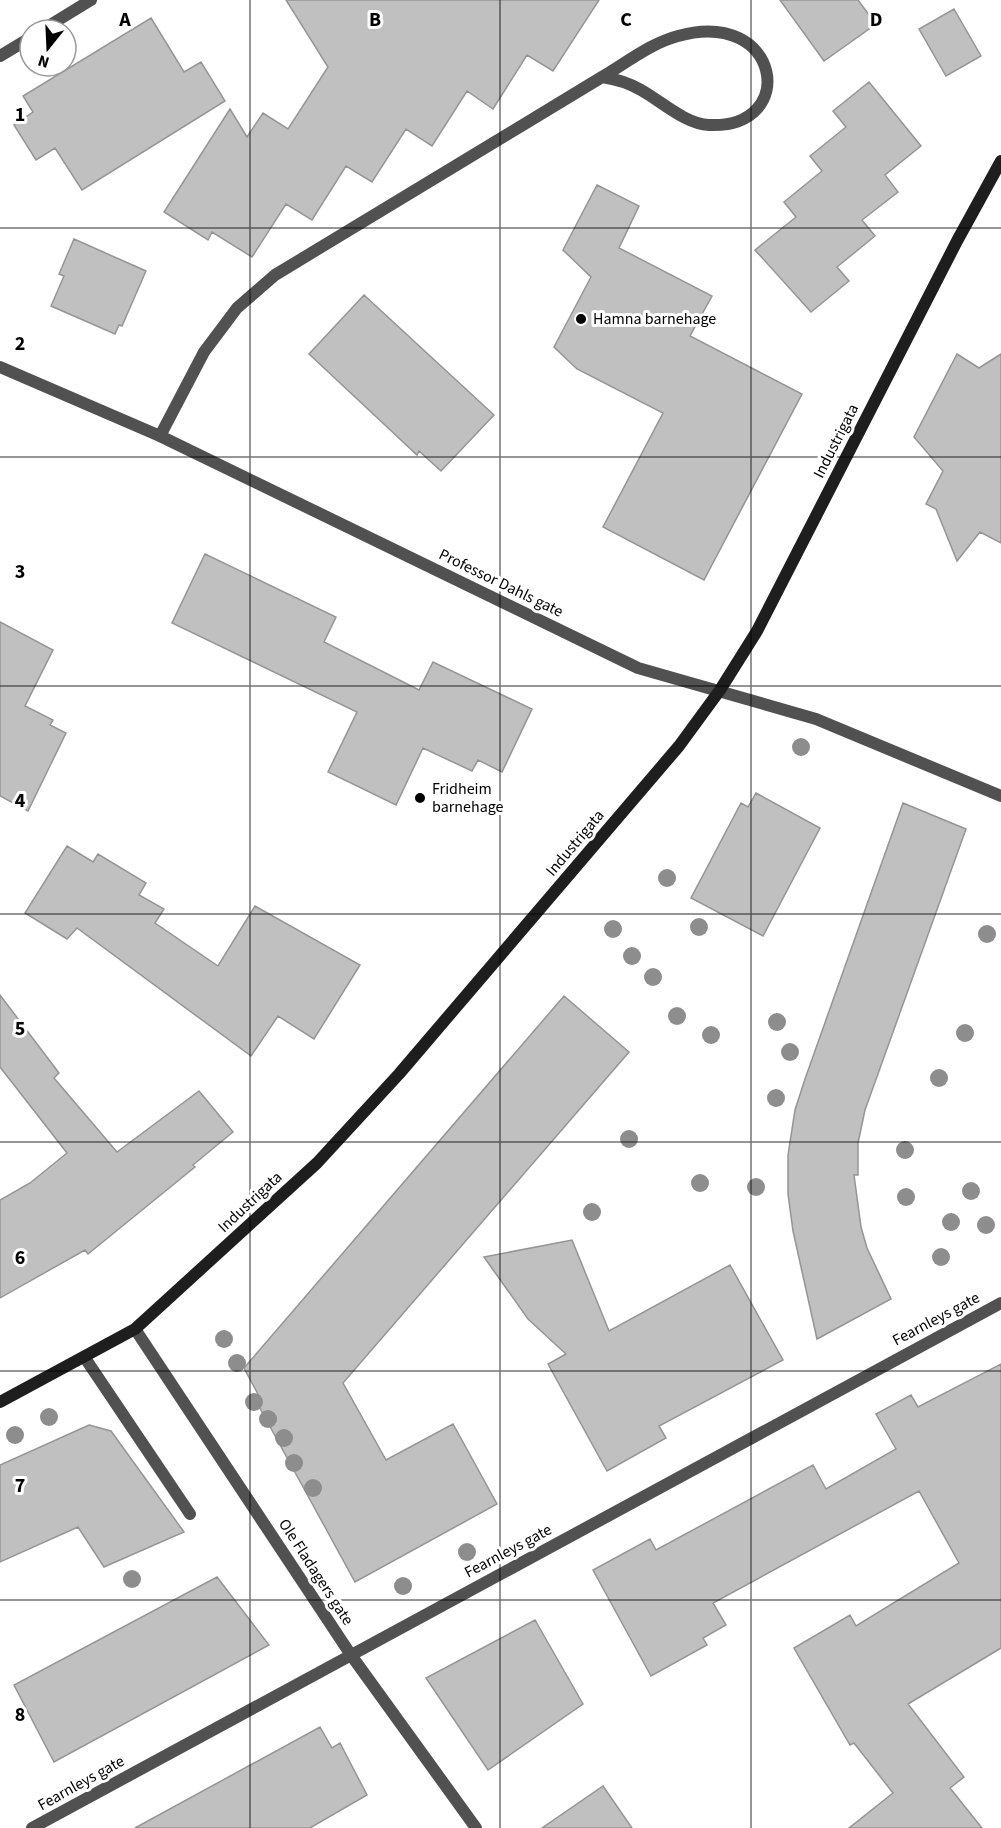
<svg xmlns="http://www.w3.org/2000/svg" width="1001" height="1828" viewBox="0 0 1001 1828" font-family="'Source Sans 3',sans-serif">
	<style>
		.building { fill: #c0c0c0; stroke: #959595; stroke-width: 1.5 }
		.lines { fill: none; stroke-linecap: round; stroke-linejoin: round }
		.lane { stroke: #515151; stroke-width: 12 }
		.street { stroke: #515151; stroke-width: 12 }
		.secondary { stroke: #1e1e1e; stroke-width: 12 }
		.tree { fill: #8d8d8d }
		.grid { fill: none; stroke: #000; stroke-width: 1.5; stroke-opacity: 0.55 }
		.poi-dot { fill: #000; stroke: #fff; stroke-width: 2 }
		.labels { text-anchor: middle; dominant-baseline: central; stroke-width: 6; stroke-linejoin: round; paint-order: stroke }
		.poi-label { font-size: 16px; fill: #000; stroke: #fff; text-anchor: start }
		.street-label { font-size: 16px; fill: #000; stroke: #fff }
		.grid-label { font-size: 20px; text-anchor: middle; font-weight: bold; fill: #000; stroke: #fff; stroke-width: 6; stroke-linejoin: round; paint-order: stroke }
	</style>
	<rect width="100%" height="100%" fill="#fff"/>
	<path class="building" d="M286,0H599L553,71L527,55L493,109L467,91L432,146L406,129L372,182L346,166L312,220L286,204L252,257L212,232L208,240L164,212L230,109L247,137L263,113L288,129L328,67Z
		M780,0H858L876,24L824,61Z
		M954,9L981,56L946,76L919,29Z
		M151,18L184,72L201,62L225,101L82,190L55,148L36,160L14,125L33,112L23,96Z
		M869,82L921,146L885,175L898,192L862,220L875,236L837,267L849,281L811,312L755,250L796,217L784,202L822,171L810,156L846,127L833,111Z
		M597,185L639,206L619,248L712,296L690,336L802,394L704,580L603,527L663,413L577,369L554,347L591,277L563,250Z
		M74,239L146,271L122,326L119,325L115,334L51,306L64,276L59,274Z
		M364,295L494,415L441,471L419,451L417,455L309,354Z
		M957,354L979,368L1001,354V543L980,532L957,561L936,509L926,504L943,471L914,437Z
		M205,554L336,617L324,642L419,690L433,662L532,709L502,772L478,760L472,771L423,748L396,805L328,772L357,712L172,623Z
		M0,622L53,650L25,706L53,720L50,725L66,733L28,811L0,796Z
		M756,793L820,828L763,936L691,898L741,803L748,807Z
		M903,803L966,829L865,1110L858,1143V1175H854L861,1227L867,1248L891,1299L817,1339L793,1231L788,1194V1155L795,1110L805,1079Z
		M67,846L93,862L98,854L146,883L139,895L164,909L155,923L218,966L255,906L360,965L314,1039L278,1016L251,1056L77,928L67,939L25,913Z
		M0,995L59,1073L54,1078L117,1152L199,1091L233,1132L193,1165L195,1167L88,1254L85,1250L0,1298V1200L30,1183L67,1153L0,1067Z
		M564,996L629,1052L343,1383L386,1460L453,1424L497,1504L355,1582L256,1401L260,1398L244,1368Z
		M572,1240L609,1331L730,1265L783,1360L659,1426L666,1438L607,1471L548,1364L566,1354L528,1319L484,1257Z
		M1001,1364V1648L908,1704L964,1777L950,1788L982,1828H849L893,1793L854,1743L850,1745L794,1648L850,1615L856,1626L959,1563L919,1491L713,1603L726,1625L703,1638L707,1645L651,1676L593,1570L650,1539L656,1550L813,1465L826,1489L896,1449L876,1414L911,1395L918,1407Z
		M89,1425L111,1431L184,1532L104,1567L78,1527L0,1562V1465Z
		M217,1577L269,1645L54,1762L14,1685Z
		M535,1620L583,1704L488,1770L426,1678Z
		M320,1727L332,1748L340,1743L367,1795L310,1828H135Z
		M603,1786L632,1828H542Z"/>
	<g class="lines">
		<path class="lane" d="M160,436L204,352L237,308L275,275L602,77C626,63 651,43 678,36C781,7 800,129 709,125C685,124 661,101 641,90C629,83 616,79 602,77
			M85,1358L190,1514"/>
		<path class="street" d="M42,30L91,0
			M0,56L30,38
			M0,367L160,436L638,668L816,719L1001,796
			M135,1329L351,1655L476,1828
			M32,1828L1001,1303"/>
		<path class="secondary" d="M0,1402L135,1329L317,1163L399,1074L679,746L720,690L757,631L957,241L1001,161"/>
	</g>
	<g class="tree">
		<circle cx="801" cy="747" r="9"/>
		<circle cx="667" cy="878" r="9"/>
		<circle cx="699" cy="927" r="9"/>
		<circle cx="613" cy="929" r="9"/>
		<circle cx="987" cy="934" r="9"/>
		<circle cx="632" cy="956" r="9"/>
		<circle cx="653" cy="977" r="9"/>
		<circle cx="677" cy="1016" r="9"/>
		<circle cx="777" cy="1022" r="9"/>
		<circle cx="965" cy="1033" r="9"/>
		<circle cx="711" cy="1035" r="9"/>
		<circle cx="790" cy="1052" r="9"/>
		<circle cx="939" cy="1078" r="9"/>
		<circle cx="776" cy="1098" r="9"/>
		<circle cx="629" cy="1139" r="9"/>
		<circle cx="905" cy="1150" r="9"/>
		<circle cx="700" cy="1183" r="9"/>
		<circle cx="756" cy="1187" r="9"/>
		<circle cx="971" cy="1191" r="9"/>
		<circle cx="906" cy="1197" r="9"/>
		<circle cx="592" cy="1212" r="9"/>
		<circle cx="951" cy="1222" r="9"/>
		<circle cx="986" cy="1225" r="9"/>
		<circle cx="941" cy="1257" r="9"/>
		<circle cx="224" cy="1339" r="9"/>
		<circle cx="237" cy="1363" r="9"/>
		<circle cx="254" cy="1402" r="9"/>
		<circle cx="49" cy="1417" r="9"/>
		<circle cx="268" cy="1419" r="9"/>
		<circle cx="15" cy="1435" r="9"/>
		<circle cx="284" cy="1438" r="9"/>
		<circle cx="294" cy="1463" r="9"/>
		<circle cx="313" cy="1488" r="9"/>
		<circle cx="467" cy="1552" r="9"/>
		<circle cx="132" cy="1579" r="9"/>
		<circle cx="403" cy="1586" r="9"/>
	</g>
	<path class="grid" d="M250,0V1828M500,0V1828M751,0V1828M0,228H1001M0,457H1001M0,686H1001M0,914H1001M0,1142H1001M0,1371H1001M0,1600H1001"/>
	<g class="poi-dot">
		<circle cx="581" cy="319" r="6"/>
		<circle cx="420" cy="798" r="6"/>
	</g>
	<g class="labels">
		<g class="poi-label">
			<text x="593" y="319">Hamna barnehage</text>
			<text x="432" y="789">Fridheim<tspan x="432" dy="18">barnehage</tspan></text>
		</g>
		<g class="street-label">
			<text transform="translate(836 441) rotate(-63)">Industrigata</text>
			<text transform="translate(501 583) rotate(26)">Professor Dahls gate</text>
			<text transform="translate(575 843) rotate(-50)">Industrigata</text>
			<text transform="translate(250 1202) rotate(-43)">Industrigata</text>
			<text transform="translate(936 1319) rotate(-28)">Fearnleys gate</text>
			<text transform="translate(508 1551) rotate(-28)">Fearnleys gate</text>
			<text transform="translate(316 1572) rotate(57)">Ole Fladagers gate</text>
			<text transform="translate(81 1783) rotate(-29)">Fearnleys gate</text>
		</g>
	</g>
	<g class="grid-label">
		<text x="125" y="26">A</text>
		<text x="375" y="26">B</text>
		<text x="626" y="26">C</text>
		<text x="876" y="26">D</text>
		<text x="20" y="121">1</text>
		<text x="20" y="350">2</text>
		<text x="20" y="578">3</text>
		<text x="20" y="807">4</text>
		<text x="20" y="1035">5</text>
		<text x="20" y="1264">6</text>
		<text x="20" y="1492">7</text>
		<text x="20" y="1721">8</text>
	</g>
	<g transform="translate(48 48) rotate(198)"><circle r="28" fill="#ffffff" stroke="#999999" stroke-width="1.5"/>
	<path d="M0-4.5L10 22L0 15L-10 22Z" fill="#000000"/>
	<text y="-9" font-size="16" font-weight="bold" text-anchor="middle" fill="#000000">N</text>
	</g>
</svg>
